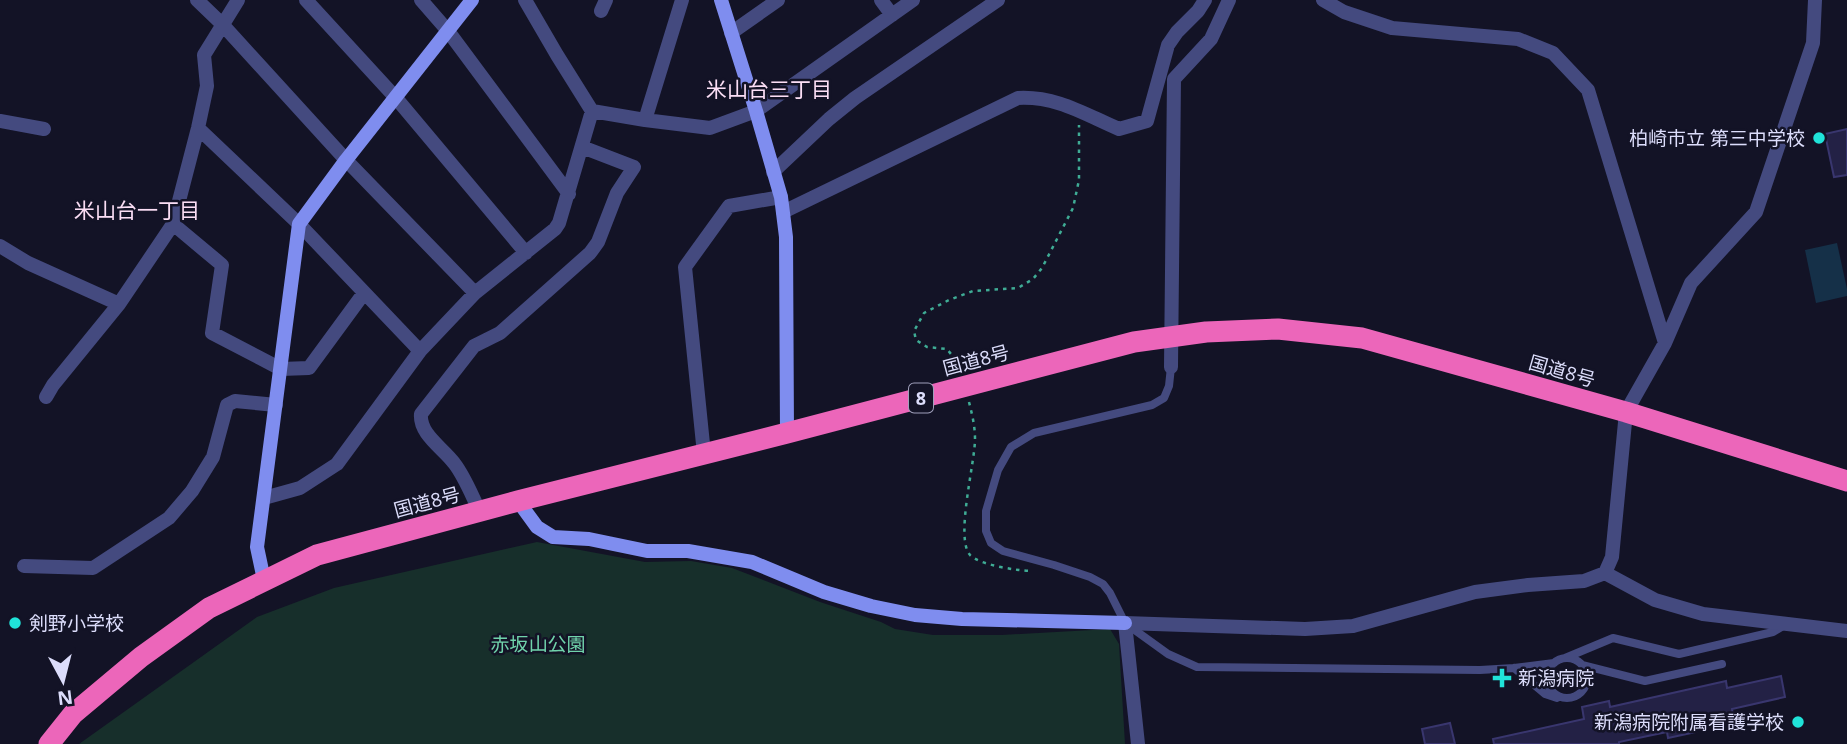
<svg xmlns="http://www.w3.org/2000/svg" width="1847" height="744" viewBox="0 0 1847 744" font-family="'Open Sans','Noto Sans JP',sans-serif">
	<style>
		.green { fill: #172f2b }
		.water { fill: #153048 }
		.building { fill: #232145; stroke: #39366e; stroke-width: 2 }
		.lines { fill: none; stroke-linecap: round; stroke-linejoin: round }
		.path { stroke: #3fac95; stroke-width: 2.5; stroke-dasharray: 3.5 5; stroke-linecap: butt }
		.lane { stroke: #444a7f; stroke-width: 8 }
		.street { stroke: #444a7f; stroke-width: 14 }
		.secondary { stroke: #7f8def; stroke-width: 14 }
		.highway { stroke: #ec66ba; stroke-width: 21 }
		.poi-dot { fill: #20e3d9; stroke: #131326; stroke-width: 2.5 }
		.labels { text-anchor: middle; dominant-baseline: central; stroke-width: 5; stroke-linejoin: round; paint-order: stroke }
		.shield { fill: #131326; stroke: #a0a0bb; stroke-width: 2 }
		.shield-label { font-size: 18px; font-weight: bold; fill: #dcddfb }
		.poi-label { font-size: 19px; fill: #dcddfb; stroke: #131326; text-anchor: end }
		.street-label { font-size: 19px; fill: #dcddfb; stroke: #131326 }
		.park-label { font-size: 19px; fill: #70d3ab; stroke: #131326 }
		.neighbourhood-label { font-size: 21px; fill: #fbdef5; stroke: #131326 }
	</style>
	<rect width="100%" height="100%" fill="#131326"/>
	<path class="green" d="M537,542L645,562L691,561L732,568L820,602L881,622L895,629L933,635H1002L1110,629L1119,644L1125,744H79L257,617L334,588Z"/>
	<path class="water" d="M1837,243L1847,289V296L1816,303L1805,250Z"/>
	<path class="building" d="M1847,129V175L1834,177L1825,134Z
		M1781,676L1785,697L1732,709L1733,715L1694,723L1696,732L1668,738L1667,732L1619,742V744H1494L1493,739L1584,719L1582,707L1609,701L1610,707L1726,681L1727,688Z
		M1450,723L1455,744H1425L1422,729Z"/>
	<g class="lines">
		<path class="path" d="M960,368L958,363L947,349L927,347L916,340L914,331L924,313L949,300L973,291L1018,288L1033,279L1042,268L1073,208L1079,180V125
			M969,402C972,414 975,426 975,439C975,463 955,538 970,555C979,565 1019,571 1032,571"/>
		<path class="lane" d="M1171,367L1169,386L1164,398L1152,405L1034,433L1011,447L998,470L986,511V531L991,543L1003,551L1054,565L1090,577L1103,584L1110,593L1125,623L1168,654L1197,667L1480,670L1514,668L1554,663
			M1547 678a20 20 0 1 1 40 0a20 20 0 1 1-40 0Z
			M1565,658L1613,638L1679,654L1773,632L1783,626
			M1582,665L1645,681L1722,664
			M1514,668L1545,694L1557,698"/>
		<path class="street" d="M197,0L222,24L346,160L475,293
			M238,0L204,55L207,86L198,128L173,224L222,265L212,333L281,369L309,368L364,293
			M306,0L396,98L526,253
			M421,0L448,31L569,194
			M881,0L892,15
			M1323,0L1344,12L1392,28L1518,39L1553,53L1588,90L1665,343
			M601,11L606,0
			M731,33L778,0
			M592,111L645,120L710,128L756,111L913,0
			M645,120L682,0
			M0,121L44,129
			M198,128L299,224L420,351
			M773,172L829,119L855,98L998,0
			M783,212L1018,98C1057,96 1084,114 1119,129L1147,121L1168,45L1177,32L1198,11L1205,0
			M0,246L28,263L119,304
			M1171,367L1174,79L1211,39L1229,0
			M46,397L53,385L119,304L173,224
			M704,454L685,267L729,206L781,197
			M264,498L300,488L337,464L420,351L475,293L555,229L559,223L592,111L557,55L525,0
			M480,512C472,496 465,477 454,463C443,448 419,434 421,414L474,346L500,333L590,253L598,242L617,193L634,167L582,147
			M24,566L93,568L169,518L192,491L213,457L227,405L235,401L276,405
			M1605,573L1655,600L1703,614L1847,631
			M1138,744L1125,623L1305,629L1353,626L1475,592L1528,585L1584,581L1605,573L1612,557L1626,412L1665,343L1691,283L1756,212L1813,43L1815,0"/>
		<path class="secondary" d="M721,0L756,111L781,197L786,237L787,433
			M518,501L537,527L553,537L589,539L647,551H688L752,562L824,592L871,606L915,615L962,619L1125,623
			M264,580L257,547L299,224L346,160L472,0"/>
		<path class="highway" d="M49,744L73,714L141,657L209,608L317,555L518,501L787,433L1134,342L1206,332L1278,329L1362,338L1626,412L1847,481"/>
	</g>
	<g class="poi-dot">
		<circle cx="1819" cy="138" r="7"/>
		<circle cx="15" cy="623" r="7"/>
		<path d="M1498.5 667.5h7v7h7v7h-7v7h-7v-7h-7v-7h7z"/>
		<circle cx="1798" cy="722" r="7"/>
	</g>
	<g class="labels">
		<rect class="shield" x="909" y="383.5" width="24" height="29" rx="5"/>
		<g class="shield-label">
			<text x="921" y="398">8</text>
		</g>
		<g class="poi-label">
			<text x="1805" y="138">柏崎市立 第三中学校</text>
			<text x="29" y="623" text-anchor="start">剣野小学校</text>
			<text x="1518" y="678" text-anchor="start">新潟病院</text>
			<text x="1784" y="722">新潟病院附属看護学校</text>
		</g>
		<g class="street-label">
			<text transform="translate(976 360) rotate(-15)">国道8号</text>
			<text transform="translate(1562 371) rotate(16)">国道8号</text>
			<text transform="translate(427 502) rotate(-15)">国道8号</text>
		</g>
		<g class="park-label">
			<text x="538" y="644">赤坂山公園</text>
		</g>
		<g class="neighbourhood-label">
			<text x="769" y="89">米山台三丁目</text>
			<text x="137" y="210">米山台一丁目</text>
		</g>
	</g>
	<g transform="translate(63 681) rotate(173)" stroke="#131326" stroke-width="5" paint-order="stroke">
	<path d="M0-5L12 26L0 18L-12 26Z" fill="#dcddfb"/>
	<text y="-10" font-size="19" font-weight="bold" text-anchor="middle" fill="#dcddfb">N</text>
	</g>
</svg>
